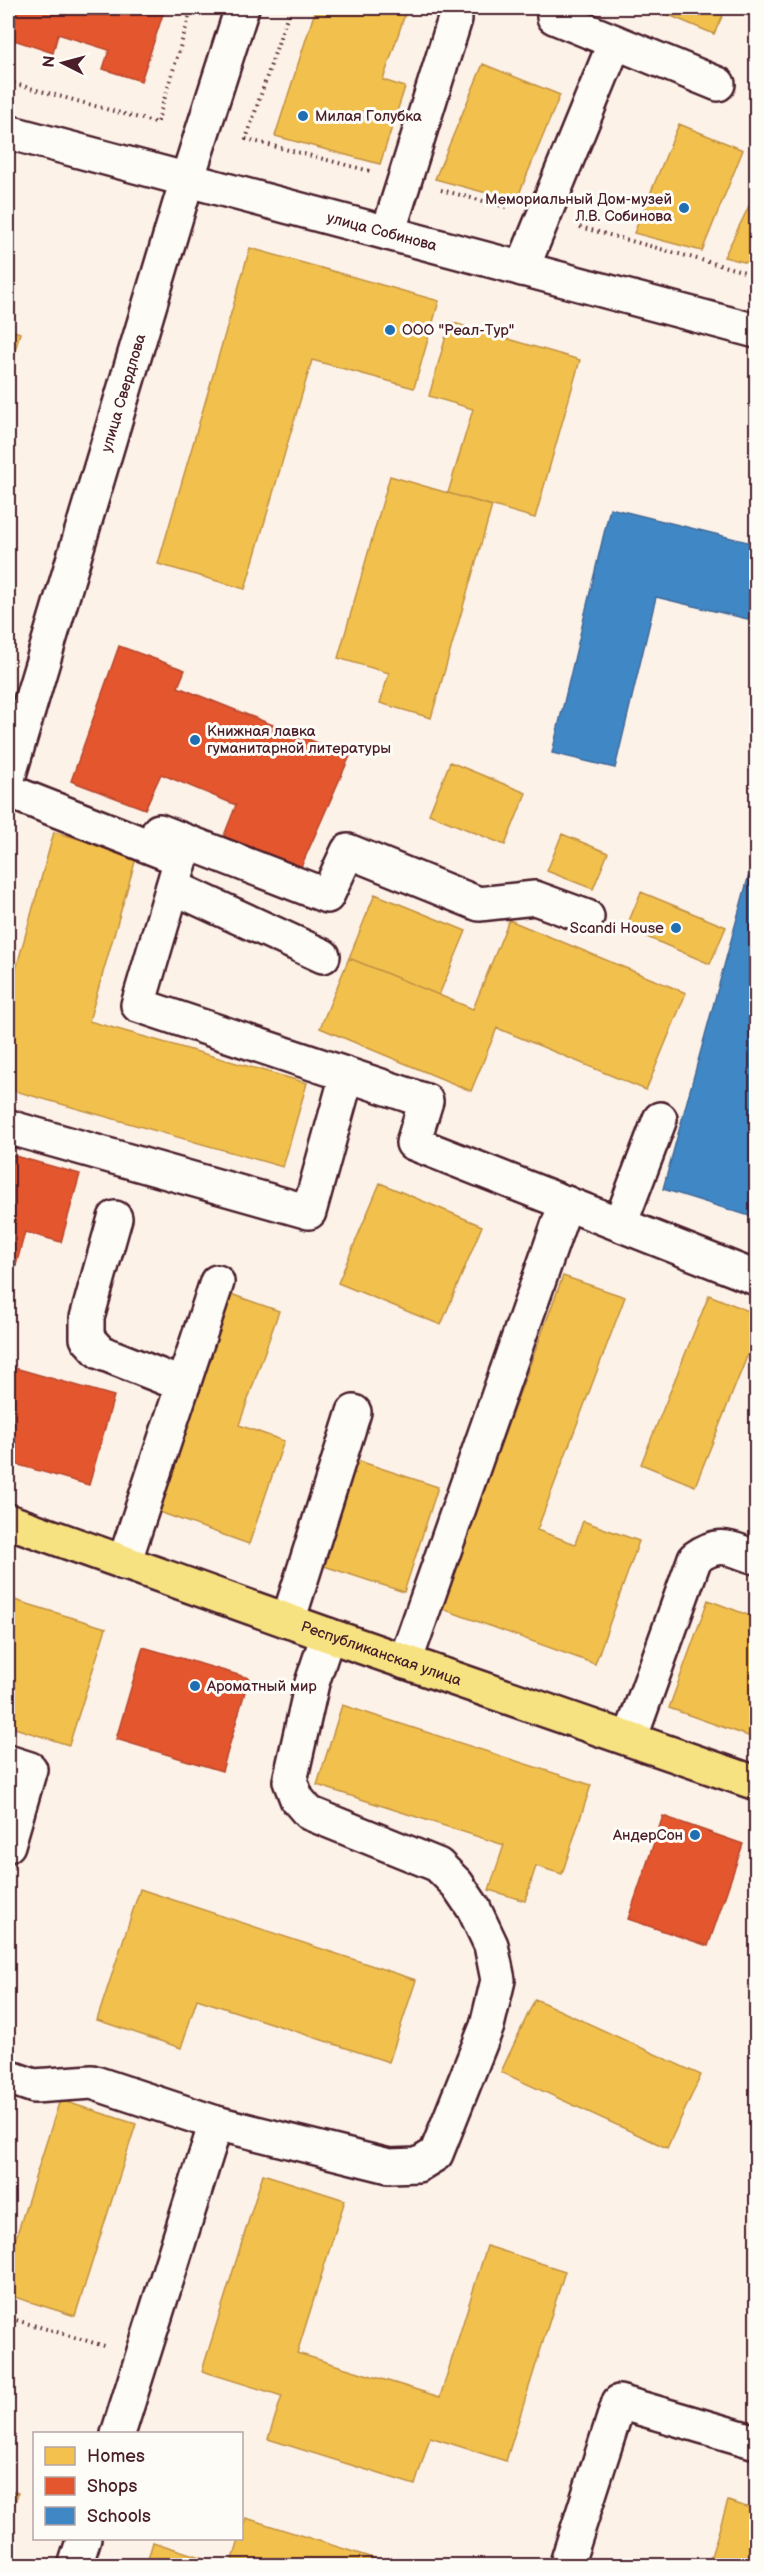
<svg xmlns="http://www.w3.org/2000/svg" width="764" height="2573" viewBox="0 0 764 2573" font-family="'Balsamiq Sans',sans-serif">
	<style>
		.homes { fill: #f2c14e; stroke: #c09044; stroke-width: 1.5 }
		.shops { fill: #e4572e; stroke: #b6462d; stroke-width: 1.5 }
		.schools { fill: #3f88c5; stroke: #426897; stroke-width: 1.5 }
		.lines { fill: none; stroke-linecap: round; stroke-linejoin: round }
		.minor-casing { stroke: #4a1f2b; stroke-width: 38 }
		.major-casing { stroke: #4a1f2b; stroke-width: 38 }
		.path { stroke: #4a1f2b; stroke-width: 4; stroke-dasharray: 1.5 4.5; stroke-linecap: butt }
		.minor { stroke: #fdfcf7; stroke-width: 33 }
		.major { stroke: #f7e281; stroke-width: 33 }
		.poi-dot { fill: #1f6fb2; stroke: #fdfcf7; stroke-width: 2 }
		.labels { text-anchor: middle; dominant-baseline: central; stroke-width: 6; stroke-linejoin: round; paint-order: stroke }
		.poi-label { font-size: 15px; fill: #4a1f2b; stroke: #fdfcf7; text-anchor: start }
		.street-label { font-size: 15px; fill: #4a1f2b; stroke: #fdfcf7 }
	</style>
	<rect width="100%" height="100%" fill="#fdf2e8"/>
	<filter id="ink" filterUnits="userSpaceOnUse"><feTurbulence type="fractalNoise" baseFrequency=".0167" numOctaves="2"/><feDisplacementMap in="SourceGraphic" scale="12" xChannelSelector="R" yChannelSelector="G"/><feConvolveMatrix kernelMatrix="1 2 1 2 8 2 1 2 1" color-interpolation-filters="sRGB"/></filter>
	<g filter="url(#ink)">
		<path class="homes" d="M316,8H407L383,80L405,87L380,164L275,136Z
			M652,8H726L714,34Z
			M483,64L560,95L516,201L435,179Z
			M679,124L743,150L702,251L634,233Z
			M756,192V265L724,257Z
			M250,248L439,301L414,388L312,360L245,589L158,564Z
			M450,322L580,360L535,518L448,493L473,409L429,396Z
			M8,329L20,333L8,375Z
			M390,476L492,506L431,718L380,703L389,673L338,658Z
			M450,762L526,793L505,845L429,814Z
			M54,832L137,855L89,1021L307,1083L283,1167L8,1089V998Z
			M562,834L608,853L593,889L547,871Z
			M641,892L726,927L710,964L626,928Z
			M375,894L466,931L439,995L349,958Z
			M509,920L686,993L646,1090L497,1028L471,1091L320,1028L349,958L473,1009Z
			M380,1183L482,1226L441,1325L338,1283Z
			M563,1276L625,1297L537,1530L575,1544L583,1521L639,1541L595,1664L440,1608Z
			M222,1291L279,1311L239,1425L284,1441L249,1544L148,1508Z
			M709,1295L756,1314V1334L695,1486L641,1464Z
			M356,1460L438,1487L404,1592L321,1565Z
			M8,1598L106,1628L69,1745L8,1726Z
			M708,1600L756,1618V1721L751,1737L669,1708Z
			M342,1705L591,1785L562,1874L536,1866L525,1901L489,1890L504,1845L317,1785Z
			M140,1889L416,1980L389,2062L197,1999L181,2048L97,2020Z
			M535,1999L701,2075L667,2148L501,2072Z
			M60,2100L136,2124L75,2316L8,2295V2256H10Z
			M263,2174L345,2200L297,2353L440,2397L487,2246L565,2271L506,2461L430,2437L415,2485L268,2439L282,2396L202,2371Z
			M8,2489L18,2493L8,2525Z
			M728,2501L756,2510V2566H708Z
			M246,2518L392,2564V2566H231Z
			M153,2542L228,2566H146Z"/>
		<path class="shops" d="M8,8H165L141,81L103,69L109,50L58,34L53,53L8,38Z
			M119,646L185,670L178,687L350,756L300,869L223,838L236,805L161,774L145,809L71,781Z
			M8,1154L80,1174L61,1242L25,1232L8,1295Z
			M8,1366L114,1396L89,1485L8,1462Z
			M143,1647L249,1678L222,1771L116,1739Z
			M663,1816L743,1844L708,1946L628,1919Z"/>
		<path class="schools" d="M610,508L756,544V621L656,597L615,768L552,753Z
			M756,849V1218L663,1189Z"/>
		<g class="lines">
			<g class="minor-casing">
				<g id="minor">
					<path d="M558,8L554,17L718,84"/>
					<path id="s1" d="M8,132L756,331"/>
					<path d="M388,233L455,19"/>
					<path d="M522,269L615,42"/>
					<path id="s2" d="M8,778L187,180L242,8"/>
					<path d="M8,791L181,859L138,1005L426,1101L413,1143L756,1278"/>
					<path d="M159,831L327,896L348,851L479,904L535,898L587,917"/>
					<path d="M173,887L323,956"/>
					<path d="M8,1127L309,1212L347,1075"/>
					<path d="M115,1218L87,1318V1338L100,1352L183,1385"/>
					<path d="M620,1224L660,1119"/>
					<path d="M124,1563L217,1282"/>
					<path d="M288,1621L354,1412"/>
					<path d="M405,1662L566,1203"/>
					<path d="M630,1739L695,1558C721,1540 729,1549 756,1557"/>
					<path d="M8,1762L30,1769L8,1845"/>
					<path d="M8,2077L34,2086L92,2082L216,2123"/>
					<path d="M118,2434L216,2123L389,2166L418,2165L436,2154L487,2026L498,1980L491,1945L474,1909L457,1884L438,1865L309,1813L297,1799L290,1781L312,1683L328,1635"/>
					<path d="M75,2566L84,2538"/>
					<path d="M566,2566L619,2402L756,2442"/>
				</g>
			</g>
			<g class="major-casing">
				<g id="major">
					<path id="s3" d="M8,1521L328,1635L756,1783"/>
				</g>
			</g>
			<path class="path" d="M290,8L246,139L370,171
				M8,82L157,123L192,8
				M441,190L506,207
				M580,227L756,275
				M8,2322L9,2318L108,2347"/>
			<use href="#minor" class="minor"/>
			<use href="#major" class="major"/>
		</g>
	</g>
	<g class="poi-dot">
		<circle cx="303" cy="116" r="6"/>
		<circle cx="684" cy="208" r="6"/>
		<circle cx="390" cy="330" r="6"/>
		<circle cx="195" cy="740" r="6"/>
		<circle cx="676" cy="928" r="6"/>
		<circle cx="195" cy="1686" r="6"/>
		<circle cx="695" cy="1835" r="6"/>
	</g>
	<g class="labels">
		<g class="poi-label">
			<text x="315" y="116">Милая Голубка</text>
			<text x="672" y="199" text-anchor="end">Мемориальный Дом-музей<tspan x="672" dy="17">Л.В. Собинова</tspan></text>
			<text x="402" y="330">ООО "Реал-Тур"</text>
			<text x="207" y="731">Книжная лавка<tspan x="207" dy="17">гуманитарной литературы</tspan></text>
			<text x="664" y="928" text-anchor="end">Scandi House</text>
			<text x="207" y="1686">Ароматный мир</text>
			<text x="683" y="1835" text-anchor="end">АндерСон</text>
		</g>
		<g class="street-label">
			<text stroke="none"><textPath href="#s1" startOffset="387">улица Собинова</textPath></text>
			<text stroke="none"><textPath href="#s2" startOffset="402">улица Свердлова</textPath></text>
			<text stroke="none"><textPath href="#s3" startOffset="396">Республиканская улица</textPath></text>
		</g>
	</g>
	<rect width="764" height="2573" fill="none" stroke="#fdfcf7" stroke-width="30"/>
	<rect x="15" y="15" width="734" height="2543" fill="none" stroke="#4a1f2b" stroke-width="2" filter="url(#ink)"/>
	<rect x="33" y="2432" width="210" height="108" fill="#fdfcf7" stroke="#b5a4a5" stroke-width="1.5"/>
	<rect x="45" y="2447" width="30" height="18" fill="#f2c14e" stroke="#b5a4a5" stroke-width="1.5"/>
	<text x="87" y="2462" font-size="18" fill="#4a1f2b">Homes</text>
	<rect x="45" y="2477" width="30" height="18" fill="#e4572e" stroke="#b5a4a5" stroke-width="1.5"/>
	<text x="87" y="2492" font-size="18" fill="#4a1f2b">Shops</text>
	<rect x="45" y="2507" width="30" height="18" fill="#3f88c5" stroke="#b5a4a5" stroke-width="1.5"/>
	<text x="87" y="2522" font-size="18" fill="#4a1f2b">Schools</text>
	<g transform="translate(63 63) rotate(276)" stroke="#fdfcf7" stroke-width="4.5" paint-order="stroke">
	<path d="M0-4.5L10 22L0 15L-10 22Z" fill="#4a1f2b"/>
	<text y="-9" font-size="16" font-weight="bold" text-anchor="middle" fill="#4a1f2b">N</text>
	</g>
</svg>
